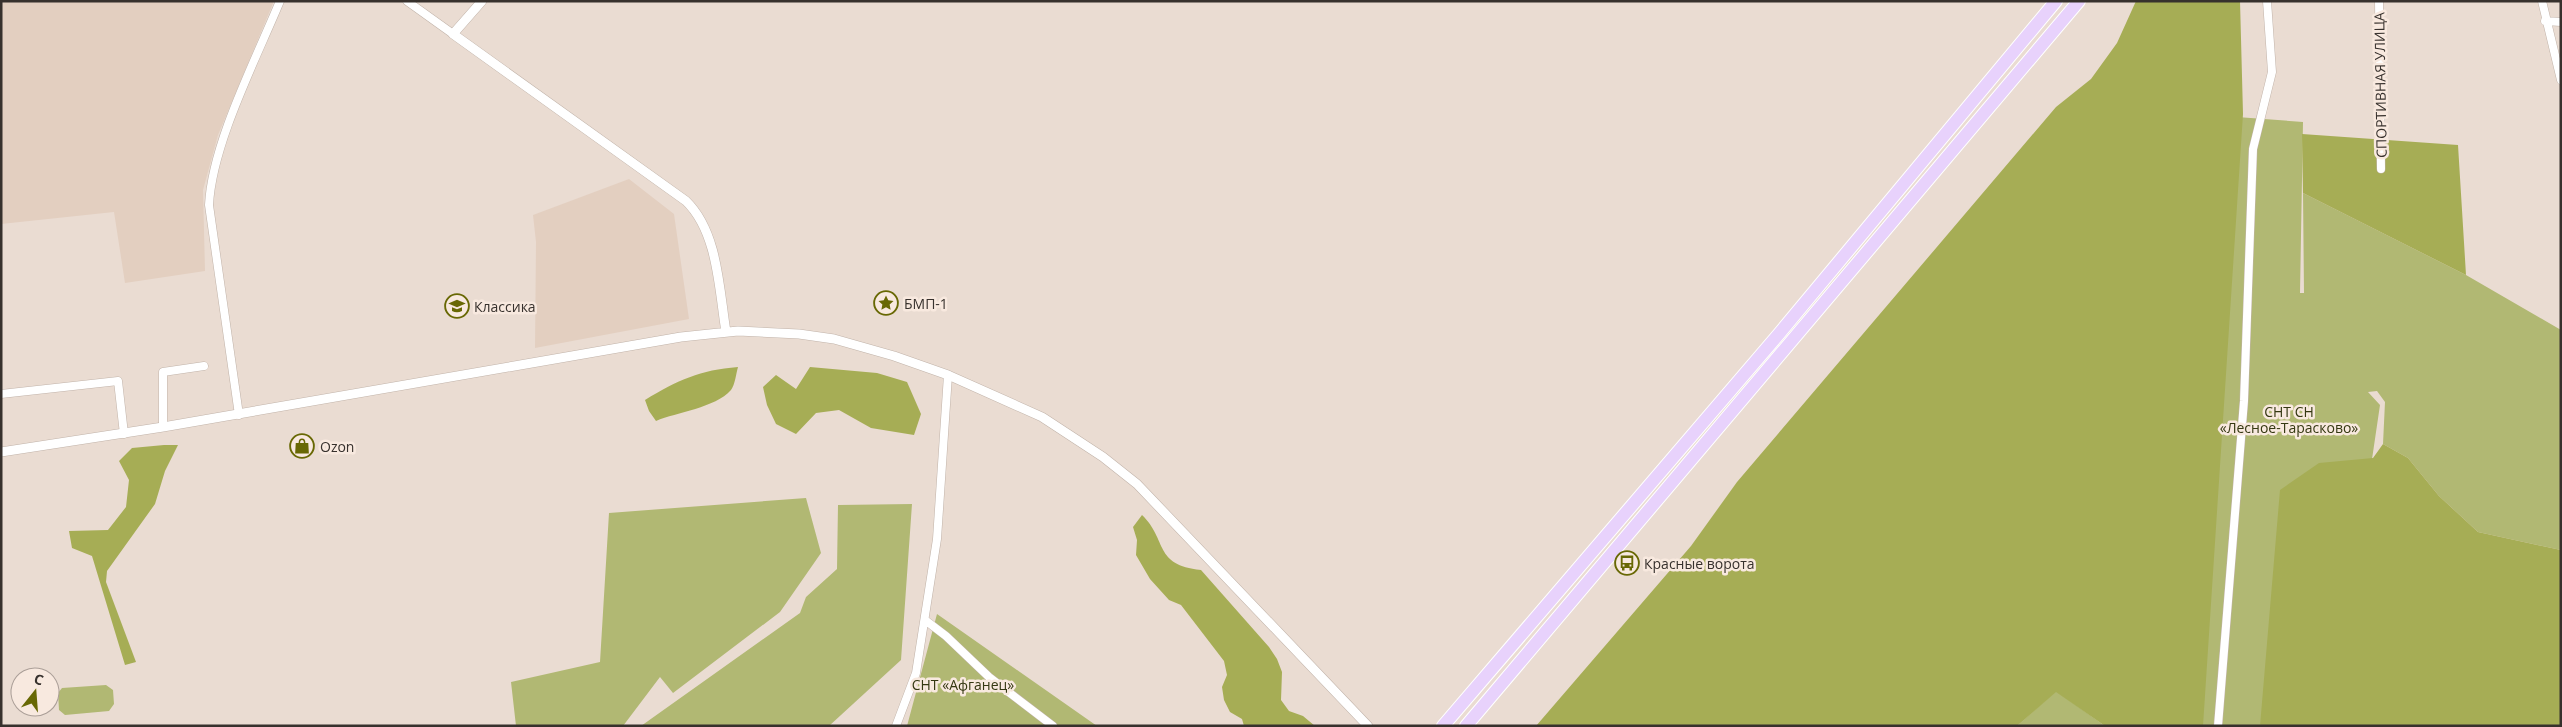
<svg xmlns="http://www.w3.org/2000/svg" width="2562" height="727" viewBox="0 0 2562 727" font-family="'Open Sans',sans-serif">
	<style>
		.built { fill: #e3cfc0 }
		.green { fill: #b1b873 }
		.forest { fill: #a6ad55 }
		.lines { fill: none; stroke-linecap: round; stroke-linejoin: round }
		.minor-casing { stroke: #c1b3a9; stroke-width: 9 }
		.tertiary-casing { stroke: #c1b3a9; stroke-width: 10 }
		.trunk-casing { stroke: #fff; stroke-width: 14 }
		.minor { stroke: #fff; stroke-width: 8 }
		.tertiary { stroke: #fff; stroke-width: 9 }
		.trunk { stroke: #e8d2fc; stroke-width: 12 }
		.labels { text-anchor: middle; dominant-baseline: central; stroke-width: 5; stroke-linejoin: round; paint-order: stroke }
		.street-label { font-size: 14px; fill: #37312d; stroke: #f8e9df }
		.poi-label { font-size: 14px; fill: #37312d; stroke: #f8e9df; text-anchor: start }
		.park-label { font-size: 14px; fill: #353812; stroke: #f8e9df }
	</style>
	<rect width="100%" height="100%" fill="#eadcd2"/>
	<path class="built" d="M1,1H274L218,135L203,190L205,271L125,283L114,212L1,224Z
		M629,179L674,214L689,319L535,348L536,242L533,215Z"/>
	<path class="green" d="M2237,117L2303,122L2300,293H2304L2303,193L2466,275L2561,330V550L2478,532L2439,496L2408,458L2383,444L2385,402L2377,391L2368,392L2380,405L2371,466L2260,726H2192Z
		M806,498L821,553L780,612L673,693L660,677L623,726H516L511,682L600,662L609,513Z
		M912,504L901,660L829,726H641L800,613L806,597L837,569L838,505Z
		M937,614L1097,726H907Z
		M106,685L113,690L114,704L109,711L65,715L59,710L58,693L62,688Z
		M2056,691L2105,726H2017Z"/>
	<path class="forest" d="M2136,1H2240L2243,114L2203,726H2105L2056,692L2017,726H1536L1691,546L1737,482L2056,107L2091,79L2117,43Z
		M2302,134L2458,145L2466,275L2303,193Z
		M738,367C736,374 735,385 731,390C715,408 677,412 656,421L649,411L645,400C678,380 700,370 738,367Z
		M810,367L877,373L907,382L921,414L914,435L871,428L839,410L816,413L796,434L776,424L767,405L763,387L776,375L796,389Z
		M2383,444L2408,458L2439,496L2478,532L2561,550V726H2260L2280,490L2319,463L2373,458Z
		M164,445H178L165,471L155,504L107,571L106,582L136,662L125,665L92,556L72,548L69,531L108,530L126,507L129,480L119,461L132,448Z
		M1142,515C1168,540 1153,565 1201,570L1269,647L1277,659L1282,672L1281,700L1289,711L1303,716L1315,726H1244L1242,719L1230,712L1224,700L1222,687L1227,675L1224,661L1181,605L1169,600L1150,579L1136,555L1137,540L1133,527Z"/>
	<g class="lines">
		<g class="minor-casing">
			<path id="minor" d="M407,1L453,34
				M2379,1L2381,169
				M2542,1L2561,80
				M2545,21L2561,22
				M1,394L118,381L124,434
				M239,415L209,205C212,144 256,59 280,1
				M163,427V372L204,366
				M925,620L946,636L989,677L1053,726
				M896,726L916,673L937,539L948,375
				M2218,726L2244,401L2253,149L2272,72L2267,1"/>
		</g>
		<g class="tertiary-casing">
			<path id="tertiary" d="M482,1L453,34L686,201C718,232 719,289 726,332
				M1,452L163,427L681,337L738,331L799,334L834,339L894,356L948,375L1042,417L1103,457L1137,484L1368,726"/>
		</g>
		<g class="trunk-casing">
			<path id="trunk" d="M1443,726L1778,335L2056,1
				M1466,726L2079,1"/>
		</g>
		<use href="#minor" class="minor"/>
		<use href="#tertiary" class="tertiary"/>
		<use href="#trunk" class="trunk"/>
	</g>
	<defs>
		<g id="sight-ring" transform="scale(1.25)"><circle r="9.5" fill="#f8e9df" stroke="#686804" stroke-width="1.5"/><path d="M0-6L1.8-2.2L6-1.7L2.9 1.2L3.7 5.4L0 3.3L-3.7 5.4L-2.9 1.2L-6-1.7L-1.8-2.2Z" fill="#686804"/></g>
		<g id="school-ring" transform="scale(1.25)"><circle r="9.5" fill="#f8e9df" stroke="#686804" stroke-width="1.5"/><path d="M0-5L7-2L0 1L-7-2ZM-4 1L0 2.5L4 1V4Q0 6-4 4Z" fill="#686804"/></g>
		<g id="shop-ring" transform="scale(1.25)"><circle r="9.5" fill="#f8e9df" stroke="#686804" stroke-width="1.5"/><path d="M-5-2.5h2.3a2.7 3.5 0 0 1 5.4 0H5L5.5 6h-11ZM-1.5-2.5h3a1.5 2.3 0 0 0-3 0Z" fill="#686804"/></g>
		<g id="bus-ring" transform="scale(1.25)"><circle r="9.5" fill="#f8e9df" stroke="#686804" stroke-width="1.5"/><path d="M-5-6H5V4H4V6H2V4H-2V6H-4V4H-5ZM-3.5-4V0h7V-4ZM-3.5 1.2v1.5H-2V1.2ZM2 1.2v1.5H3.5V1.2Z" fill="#686804"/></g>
	</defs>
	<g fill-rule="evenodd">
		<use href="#sight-ring" x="886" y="303"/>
		<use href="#school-ring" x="457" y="306"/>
		<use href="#shop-ring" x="302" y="446"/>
		<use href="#bus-ring" x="1627" y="563"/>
	</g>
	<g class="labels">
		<g class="street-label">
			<text transform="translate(2380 85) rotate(-91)">СПОРТИВНАЯ УЛИЦА</text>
		</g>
		<g class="poi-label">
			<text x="904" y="303">БМП-1</text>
			<text x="474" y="306">Классика</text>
			<text x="320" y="446">Ozon</text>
			<text x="1644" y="563">Красные ворота</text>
		</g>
		<g class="park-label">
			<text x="2289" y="411">СНТ СН<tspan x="2289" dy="16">«Лесное-Тарасково»</tspan></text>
			<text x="963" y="684">СНТ «Афганец»</text>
		</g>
	</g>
	<rect width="2562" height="727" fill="none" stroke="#37312d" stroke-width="5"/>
	<g transform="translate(35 692) rotate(17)"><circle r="24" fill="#f8e9df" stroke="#ab9f98"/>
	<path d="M0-4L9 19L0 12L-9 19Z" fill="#686804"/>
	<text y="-8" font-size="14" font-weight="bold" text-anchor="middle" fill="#37312d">С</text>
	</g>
</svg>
